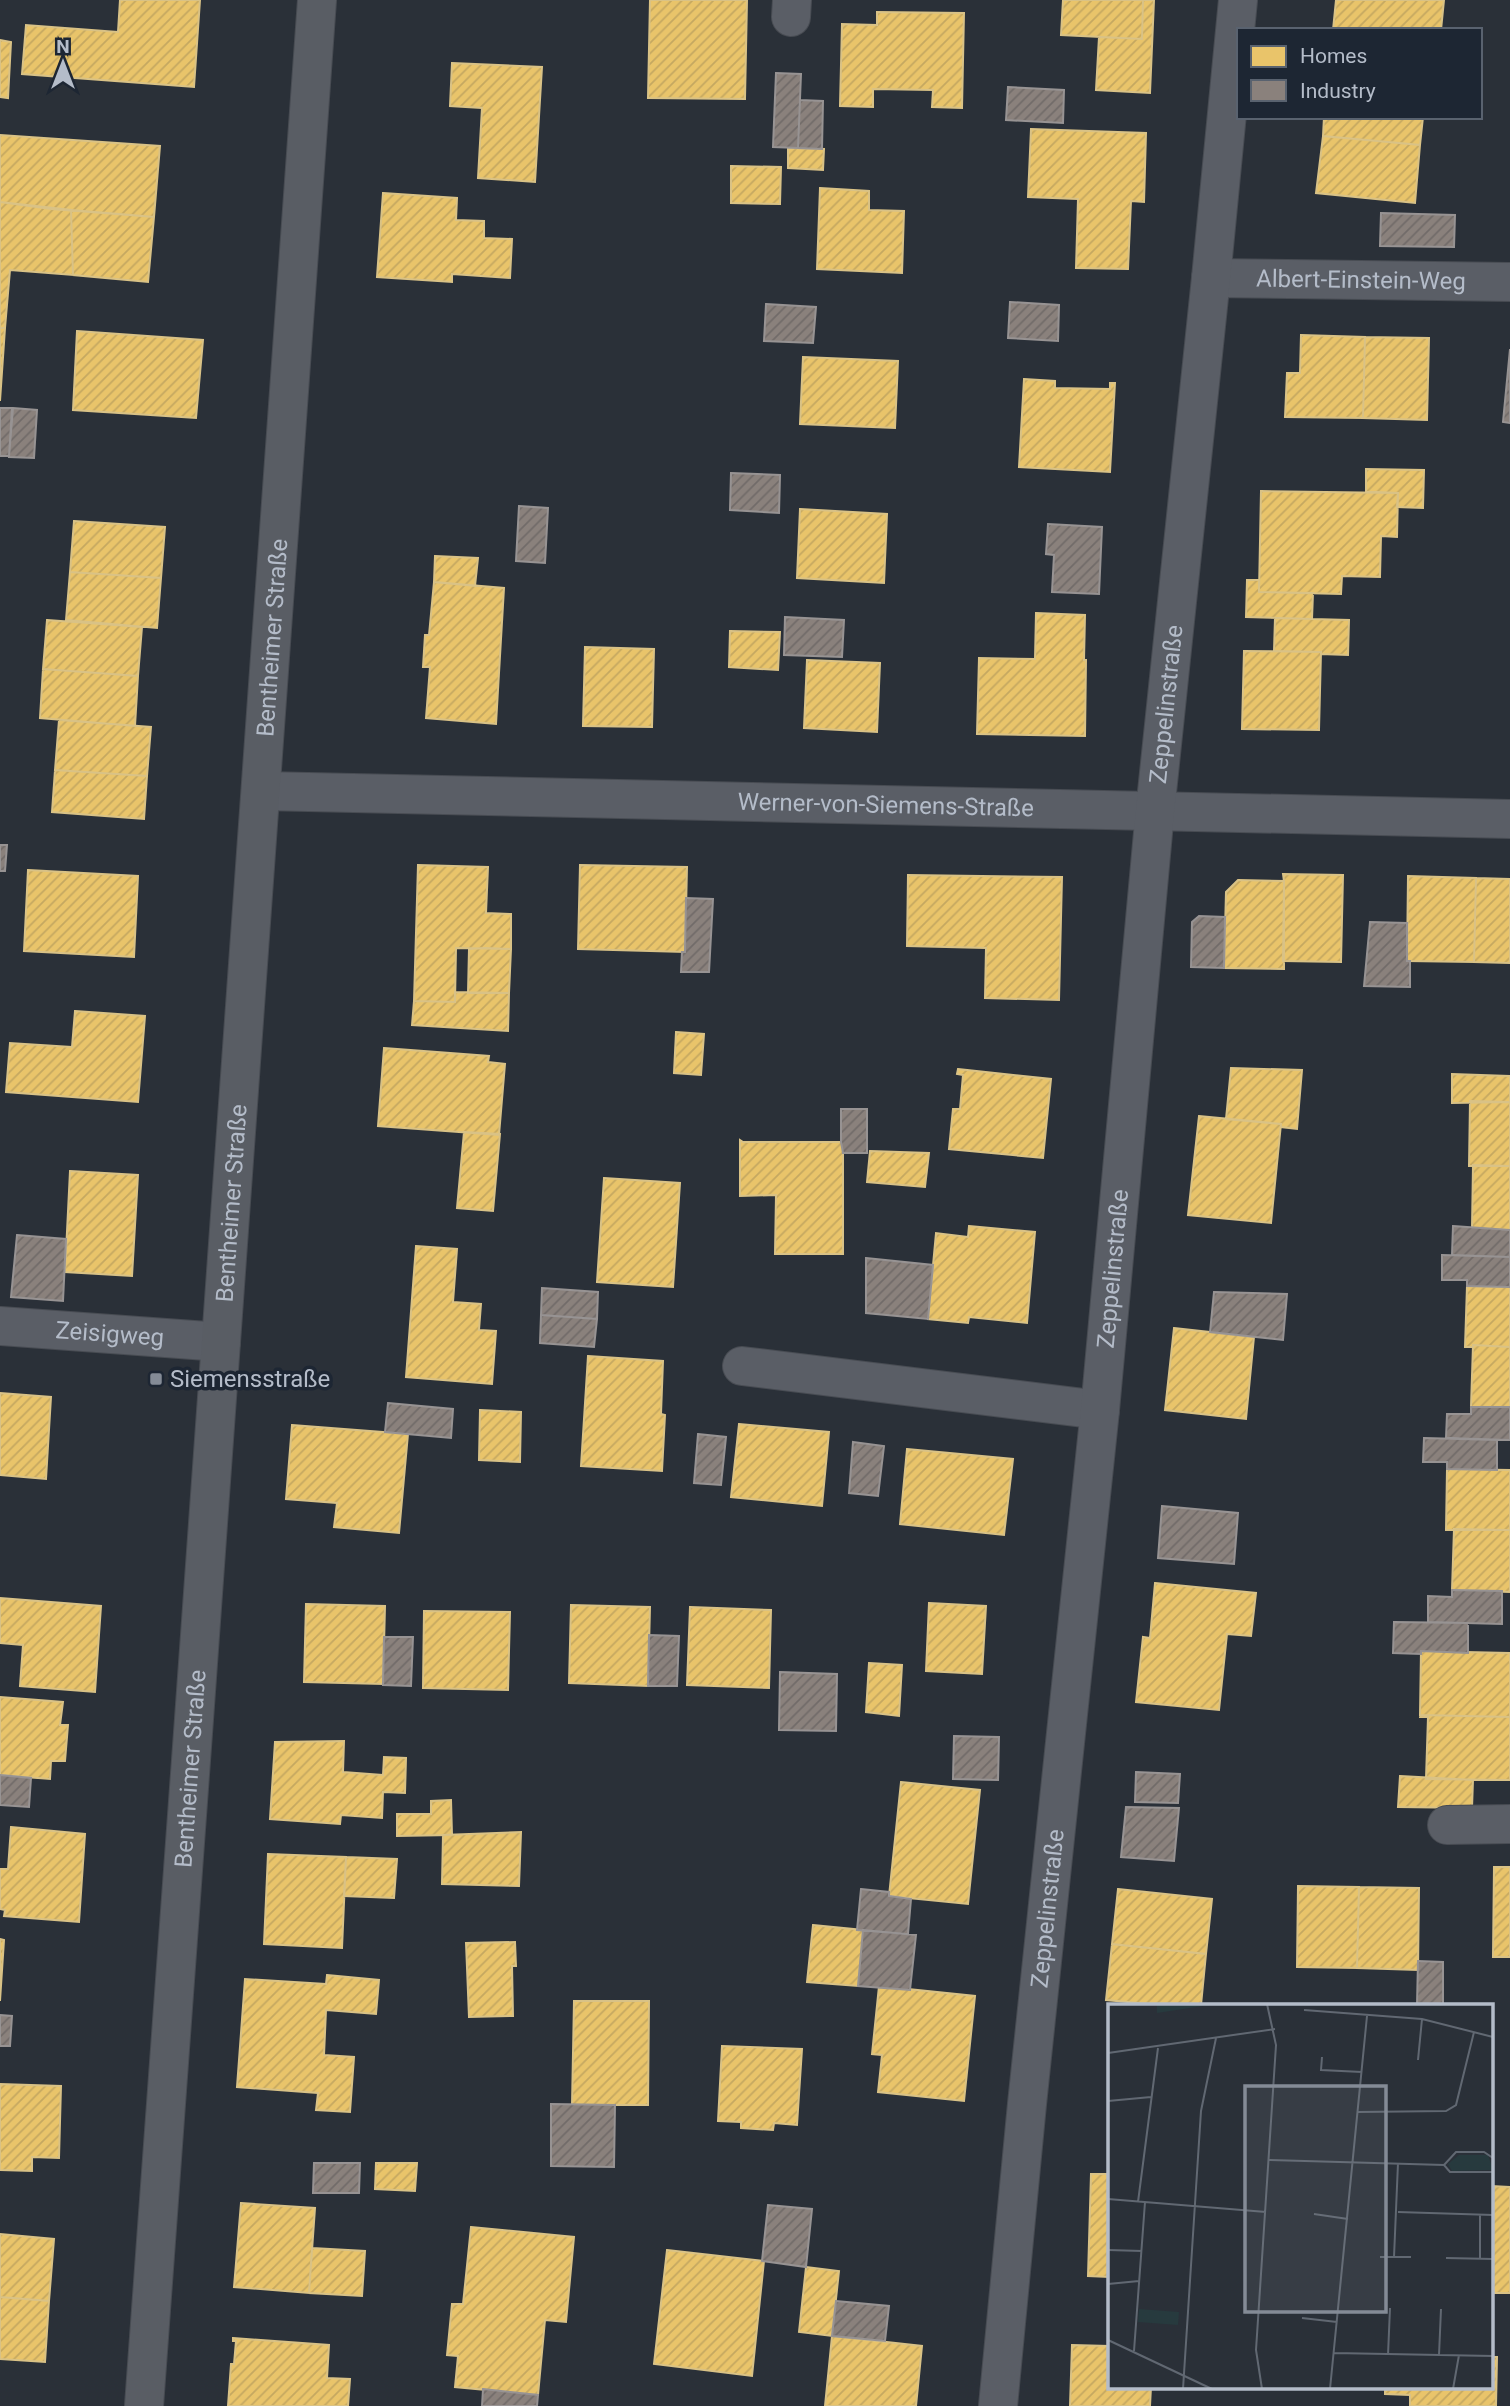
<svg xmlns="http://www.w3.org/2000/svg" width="1510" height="2406" viewBox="0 0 1510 2406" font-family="Roboto,sans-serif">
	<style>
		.homes { fill: url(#homes-hatch); stroke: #d9c286; stroke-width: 2 }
		.industry { fill: url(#industry-hatch); stroke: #979393; stroke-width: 2 }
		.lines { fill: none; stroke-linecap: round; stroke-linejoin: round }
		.minor-casing { stroke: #484c53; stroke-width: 40 }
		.secondary-casing { stroke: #484c53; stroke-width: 40 }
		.minor { stroke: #5a5e66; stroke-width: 38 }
		.secondary { stroke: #595d64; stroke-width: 38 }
		.poi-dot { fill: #848b96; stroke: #1d2633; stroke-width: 2.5 }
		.labels { text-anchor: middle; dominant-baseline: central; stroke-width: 7; stroke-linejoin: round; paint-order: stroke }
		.street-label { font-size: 24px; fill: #b4bcc9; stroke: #1d2633 }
		.poi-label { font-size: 24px; fill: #b4bcc9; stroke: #1d2633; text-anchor: start }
		.inset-road { fill: none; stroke: #616872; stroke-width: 2 }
		.view { fill: #848b96; fill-opacity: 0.15; stroke: #848b96; stroke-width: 3.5 }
		.inset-edge { fill: none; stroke: #b4bcc9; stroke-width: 3.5 }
	</style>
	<defs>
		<pattern id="homes-hatch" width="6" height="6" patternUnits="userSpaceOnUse" patternTransform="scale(1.75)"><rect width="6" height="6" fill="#e9c46a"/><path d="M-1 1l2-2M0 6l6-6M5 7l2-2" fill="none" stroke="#c5a861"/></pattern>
		<pattern id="industry-hatch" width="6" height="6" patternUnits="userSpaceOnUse" patternTransform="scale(1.75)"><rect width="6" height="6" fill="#8a817c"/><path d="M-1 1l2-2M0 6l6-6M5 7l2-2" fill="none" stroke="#716b69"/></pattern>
	</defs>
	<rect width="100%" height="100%" fill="#2a3038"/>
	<path class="homes" d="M120,0H200L194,87L22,74L26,25L118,32Z
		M650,0H747L745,99L648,98Z
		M1063,0H1143L1142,39L1061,35Z
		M1143,0H1154L1150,93L1096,90L1099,37L1142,39Z
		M1336,0H1444L1441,30H1333Z
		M877,12L964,13L962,108L932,107L933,90L873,89V107L840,106L842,24L877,25Z
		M0,40L11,42L8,98L0,97Z
		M452,63L542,67L535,182L478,178L482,108L450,106Z
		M1324,117H1423L1420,145L1323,136Z
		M1031,129L1146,133L1144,202L1131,201L1128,269L1076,268L1078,199L1028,197Z
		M0,135L160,146L154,217L51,209L0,202Z
		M1323,136L1420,145L1415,203L1316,193Z
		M788,148L824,149L823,170L788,168Z
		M731,166L781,167L780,204L731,203Z
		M820,188L869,191V210L904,211L902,273L817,269Z
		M383,193L457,198L456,220L484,221V238L512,239L510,278L452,274V282L377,277Z
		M0,202L71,210L73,275L10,270L5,328H0Z
		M71,210L154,217L148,282L73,275Z
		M0,328H5L0,401Z
		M77,331L203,340L196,418L73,410Z
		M1301,335L1365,337L1363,418L1285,417L1287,373H1300Z
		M1365,337L1429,338L1427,420L1363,418Z
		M803,357L898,361L895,428L800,424Z
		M1024,379L1055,381V388L1110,389V383H1115L1110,472L1019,467Z
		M1366,469L1424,470L1423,508L1397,507L1398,493L1366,492Z
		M1261,491L1398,493L1397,537L1381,536L1380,577L1342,576L1341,594L1259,592Z
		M800,509L887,514L884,583L797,578Z
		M74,521L165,527L161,578L70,572Z
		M435,556L478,558L475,586L434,582Z
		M70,572L161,578L157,628L66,620Z
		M1247,580H1259V592L1313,593L1312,619L1246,617Z
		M434,582L504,588L496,724L426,718L430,667H423L425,635H429Z
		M1036,613L1085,615L1084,660H1086L1085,736L977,734L979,658L1035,659Z
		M1275,618L1349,620L1348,655L1321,654V652L1274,651Z
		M47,620L142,627L138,676L43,669Z
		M730,631L780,632L778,670L729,667Z
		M585,647L654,649L652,727L583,726Z
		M1244,651L1321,652L1319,730L1242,729Z
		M807,660L880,663L877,732L804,728Z
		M43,669L138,676L135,726L40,718Z
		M59,720L151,727L147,776L55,770Z
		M55,770L147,776L144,819L52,812Z
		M418,865L488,867L486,913L511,914V949L456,948L455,1002L414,1001Z
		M580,865L687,867L685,952L578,949Z
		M28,870L138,876L134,957L24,951Z
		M1283,874L1343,875L1341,962L1283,961L1284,881Z
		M908,875L1062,877L1059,1000L985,998L986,948L907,946Z
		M1408,876L1476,878L1474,962L1407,961Z
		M1476,878L1510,879V963L1474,962Z
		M1238,880L1284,881V969L1224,968L1226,892Z
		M485,948L511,949L509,993H468L469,949Z
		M455,992L509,993L508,1031L412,1025L414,1001L455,1002Z
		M75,1011L145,1016L138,1102L6,1092L10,1043L72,1047Z
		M676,1032L704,1034L701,1075L674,1073Z
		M384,1048L489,1056L488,1062L505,1064L499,1135L378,1126Z
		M1231,1068L1302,1070L1297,1129L1281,1127V1124L1226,1119Z
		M958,1069L1051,1079L1043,1158L949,1149L953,1109H960L963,1075L957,1074Z
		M1452,1074L1510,1076V1102L1452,1103Z
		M1470,1101L1510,1102V1166H1469Z
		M1199,1116L1281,1124L1271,1223L1188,1215Z
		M464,1132L500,1134L493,1211L457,1208Z
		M740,1140L743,1142H843V1254H775L776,1195L740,1196Z
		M870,1151L929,1153L925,1187L867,1182Z
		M1473,1165L1510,1166V1230L1472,1228Z
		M70,1171L138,1175L132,1276L65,1272Z
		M604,1178L680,1183L673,1287L597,1282Z
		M969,1226L1035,1232L1027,1323L969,1317L968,1323L928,1319L936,1233L968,1237Z
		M416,1246L457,1249L453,1302L481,1304L479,1330L496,1331L492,1384L406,1377Z
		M1467,1286L1510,1287V1347L1473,1345V1347H1465Z
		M1174,1328L1254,1337L1246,1419L1165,1410Z
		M1473,1345L1510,1347V1407H1471Z
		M588,1356L663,1361L661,1414L665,1415L662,1471L581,1466Z
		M0,1393L51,1397L46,1479L0,1475Z
		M480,1410L521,1412L520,1462L479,1460Z
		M739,1424L829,1432L822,1506L731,1497Z
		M292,1425L408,1434L399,1533L334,1527L337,1503L286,1499Z
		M907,1449L1013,1459L1004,1535L900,1524Z
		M1447,1469L1510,1470V1530H1446Z
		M1454,1529L1510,1530V1592L1452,1590Z
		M1155,1583L1256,1593L1251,1636L1227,1634L1219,1710L1136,1702L1143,1637L1150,1638Z
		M0,1598L101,1606L95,1692L20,1686L23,1645L0,1643Z
		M929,1603L986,1606L982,1674L926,1671Z
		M306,1604L385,1606L383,1684L304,1682Z
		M571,1605L650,1607L648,1686L569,1683Z
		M690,1607L771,1610L769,1688L687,1685Z
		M424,1611L510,1612L508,1690L423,1688Z
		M1421,1651L1510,1653V1717L1420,1715Z
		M869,1663L902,1665L899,1716L866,1712Z
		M0,1697L63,1702L60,1725H68L65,1761H51L50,1779L0,1775Z
		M1420,1715L1510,1717V1780L1426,1779L1428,1717H1420Z
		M344,1741L343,1772L383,1775L384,1757L406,1758L405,1793L383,1792L382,1818L341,1815L340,1824L270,1819L275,1742Z
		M1400,1776L1473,1780L1472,1808L1398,1807Z
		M901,1782L980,1790L968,1904L889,1896Z
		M451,1800L452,1835L397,1836V1814H431V1801Z
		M11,1827L85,1834L79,1922L4,1916L5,1910L0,1909V1869H8Z
		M521,1832L519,1886L442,1884L443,1835Z
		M268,1854L346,1857L342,1948L264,1944Z
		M346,1857L397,1859L394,1898L344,1896Z
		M1494,1867H1510V1957H1493Z
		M1298,1886L1359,1887L1357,1968L1297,1967Z
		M1359,1887L1419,1888L1418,1970L1357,1968Z
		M1118,1889L1212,1899L1206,1954L1112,1944Z
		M813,1925L863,1930L858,1986L807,1982Z
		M0,1939L4,1940L0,2001Z
		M515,1942L516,1966H512L513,2016L469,2017L466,1943Z
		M1112,1944L1206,1954L1201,2005H1160L1106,2000Z
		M327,1975L379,1980L376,2014L326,2010L324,2055L354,2057L350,2112L316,2110L318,2093L237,2087L245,1979L326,1984Z
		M879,1986L975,1996L964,2101L878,2092L882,2055L872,2054Z
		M574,2001H649L648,2105H572Z
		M722,2046L802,2049L797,2125L774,2123L773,2130L741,2128V2122L718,2121Z
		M0,2084L61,2086L59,2158L32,2157V2171L0,2170Z
		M376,2163H417L415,2191L375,2189Z
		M1091,2174H1109V2277L1088,2276Z
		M1491,2186L1510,2187V2293H1491Z
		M241,2203L315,2208L309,2293L234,2287Z
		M471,2227L574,2237L566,2322L545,2320L538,2395L455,2387L458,2356L447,2355L452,2304H463Z
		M0,2234L54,2239L49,2301L0,2297Z
		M312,2248L365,2251L362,2296L309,2293Z
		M667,2250L764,2261L752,2376L654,2364Z
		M806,2267L839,2271L832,2336L799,2332Z
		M0,2297L49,2301L45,2362L0,2359Z
		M832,2336L922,2346L916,2406H825Z
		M233,2338L329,2345L327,2378L350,2379L348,2406H228L231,2364H234L236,2341H233Z
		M1072,2345L1109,2346V2387H1151L1150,2406H1070Z
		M1491,2357H1497L1496,2406H1410V2395L1385,2394V2387H1491Z"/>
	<path class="industry" d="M776,73L801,74L798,148L773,147Z
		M1008,87L1064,90L1063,123L1006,120Z
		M800,100L823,101L822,149L798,148Z
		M1381,213L1455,215L1454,247L1380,246Z
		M1010,302L1059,305L1058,341L1008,338Z
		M766,304L816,307L813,343L764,341Z
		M1510,349V423L1503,422Z
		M0,408H12L9,456H0Z
		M13,408L37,410L34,458L9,457Z
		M731,473L780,475L779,513L730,510Z
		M519,506L548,508L545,563L516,561Z
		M1048,524L1102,527L1099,594L1052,592L1054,555L1046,554Z
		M785,617L844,620L842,657L784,655Z
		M0,845H7L5,871H0Z
		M686,898L713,899L709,972H681L682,952H685Z
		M1199,916L1225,917L1224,968L1191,967L1192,922Z
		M1370,922L1407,923V961H1410V987L1364,986Z
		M841,1109H867V1153H843L841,1142Z
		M1453,1226L1510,1230V1257L1452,1255Z
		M17,1235L66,1239L63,1301L11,1297Z
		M1442,1255L1510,1257V1287L1467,1286V1280H1442Z
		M866,1258L933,1265L928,1319L866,1313Z
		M542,1288L598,1292L597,1319L541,1315Z
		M1214,1292L1287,1294L1283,1340L1210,1332Z
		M541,1315L597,1319L594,1347L540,1343Z
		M388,1403L453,1409L451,1438L385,1432Z
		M1471,1407H1510V1440L1446,1438L1447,1414H1471Z
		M698,1434L726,1437L721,1485L694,1483Z
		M1424,1438L1497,1440V1470L1447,1469V1462H1423Z
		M853,1442L884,1446L878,1496L849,1493Z
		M1162,1506L1238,1513L1234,1564L1158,1558Z
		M1452,1590L1502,1591V1624L1428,1622V1596L1452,1597Z
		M1394,1622L1468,1623V1653L1421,1651V1654L1393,1653Z
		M649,1635L679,1636L677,1686H648Z
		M384,1637H413L411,1686L383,1685Z
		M780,1672L837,1674L836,1731L779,1730Z
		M954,1736L999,1737L998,1780L953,1779Z
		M1136,1772L1180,1774L1178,1803L1135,1802Z
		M0,1775L31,1778L29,1807L0,1805Z
		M1126,1807L1179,1808L1174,1861L1121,1857Z
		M861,1889L889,1892V1896L911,1899L908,1934L857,1930Z
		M863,1930L916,1935L910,1990L858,1986Z
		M1418,1961L1443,1962V2005H1417Z
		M0,2015L12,2016L10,2046H0Z
		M551,2104L615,2105L614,2167L551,2166Z
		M314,2163H360L359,2193H313Z
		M768,2205L812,2209L806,2267L762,2261Z
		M836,2301L889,2306L885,2341L832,2336Z
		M483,2389L538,2395L537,2406H482Z"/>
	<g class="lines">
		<g class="minor-casing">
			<g id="minor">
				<path d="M791,17L792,0"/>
				<path id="s1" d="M1211,278L1510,282"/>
				<path id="s2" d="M263,791L1510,819"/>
				<path id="s3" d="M0,1326L221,1342"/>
				<path d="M742,1366L1100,1410"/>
				<path d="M1447,1825L1510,1824"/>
				<path id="s4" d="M998,2406L1027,2104L1100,1410L1155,811L1211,278L1238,0"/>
			</g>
		</g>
		<g class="secondary-casing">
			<g id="secondary">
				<path id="s5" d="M144,2406C202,1604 262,802 317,0"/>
			</g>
		</g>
		<use href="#minor" class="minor"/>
		<use href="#secondary" class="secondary"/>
	</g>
	<rect class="poi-dot" x="149" y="1372" width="14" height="14" rx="3.5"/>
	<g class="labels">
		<g class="street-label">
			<text stroke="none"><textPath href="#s1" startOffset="150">Albert-Einstein-Weg</textPath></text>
			<text stroke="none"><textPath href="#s5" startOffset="1773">Bentheimer Straße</textPath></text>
			<text stroke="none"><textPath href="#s4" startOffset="1710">Zeppelinstraße</textPath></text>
			<text stroke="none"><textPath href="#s2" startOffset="623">Werner-von-Siemens-Straße</textPath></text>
			<text stroke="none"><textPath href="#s5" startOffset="1206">Bentheimer Straße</textPath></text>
			<text stroke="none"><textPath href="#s4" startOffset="1143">Zeppelinstraße</textPath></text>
			<text stroke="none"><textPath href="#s3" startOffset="110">Zeisigweg</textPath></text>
			<text stroke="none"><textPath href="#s5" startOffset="639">Bentheimer Straße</textPath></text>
			<text stroke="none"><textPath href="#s4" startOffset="500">Zeppelinstraße</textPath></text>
		</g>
		<g class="poi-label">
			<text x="170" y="1379">Siemensstraße</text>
		</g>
	</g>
	<g transform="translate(1108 2004)">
		<rect width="385" height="385" fill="#2a3038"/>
		<path d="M49,0H108L49,9Z" fill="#273a3e"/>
		<path d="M351,151H380L385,166L344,167L340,160ZM31,305L71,308L70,321L30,318Z" fill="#273a3e"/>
		<path class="inset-road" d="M196,6L314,15L385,33M0,49L167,25M214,53L213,66L254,68M310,56L314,15M0,97L43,93M250,108L338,107L348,101L366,28M161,156L336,161L342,168H385M336,161L348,148H376L385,154M0,195L158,208M30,198L50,44M290,208L385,211M206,210L240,215M0,246L34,247M272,253H303M286,253L290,159M338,254L385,255M372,255V210M0,280L31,277M194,314L229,318M0,336L104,385M26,347L37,198M226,349L385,352M280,351L282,304M331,351L333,305M75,385L93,107L108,34M154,385L148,346L168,41L159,0M222,385L259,12M345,385L351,351"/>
		<path class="view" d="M137,82H278V308H137Z"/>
		<rect width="385" height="385" class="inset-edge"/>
	</g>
	<rect x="1237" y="28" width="245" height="91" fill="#1d2633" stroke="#59626f" stroke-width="2"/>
	<rect x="1251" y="46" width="35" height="21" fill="#e9c46a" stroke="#59626f" stroke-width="2"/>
	<text x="1300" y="63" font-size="21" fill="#b4bcc9">Homes</text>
	<rect x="1251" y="80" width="35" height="21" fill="#8a817c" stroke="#59626f" stroke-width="2"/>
	<text x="1300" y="98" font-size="21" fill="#b4bcc9">Industry</text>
	<g transform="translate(63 63)" stroke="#1d2633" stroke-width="5" paint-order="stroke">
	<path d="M0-5L12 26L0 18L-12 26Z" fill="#b4bcc9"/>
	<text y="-10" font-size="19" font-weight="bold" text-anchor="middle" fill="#b4bcc9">N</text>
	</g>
</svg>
